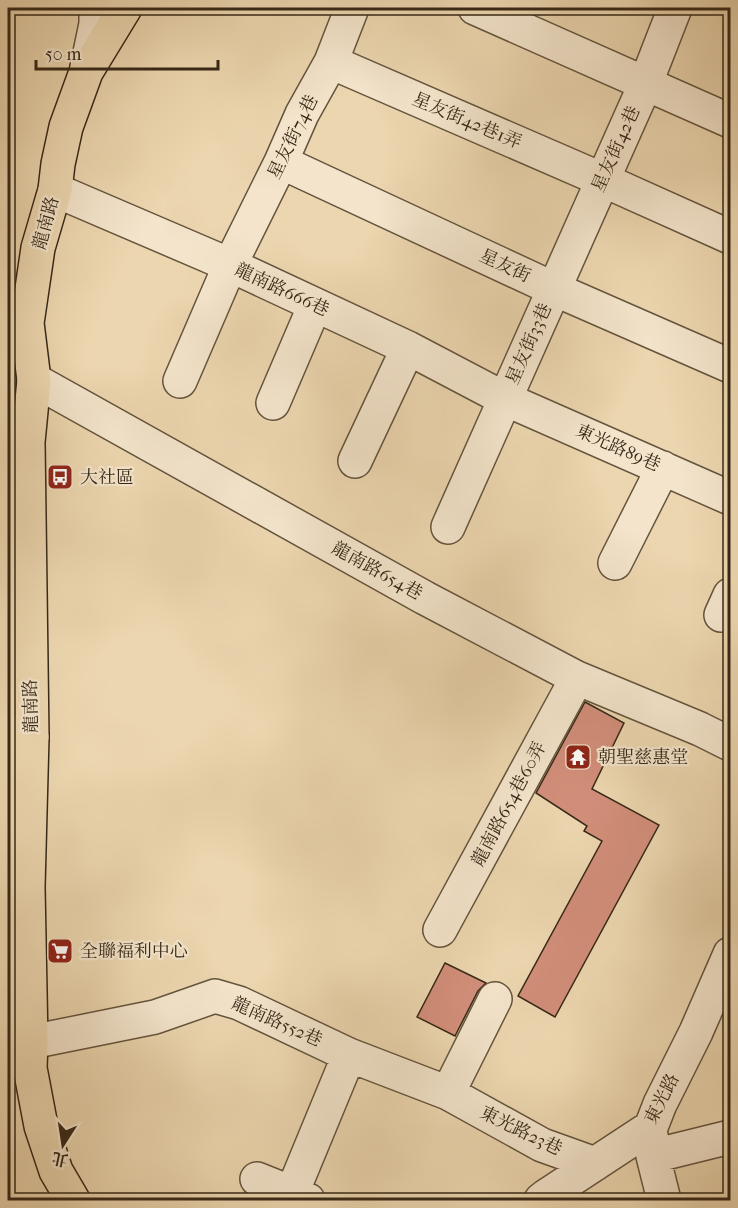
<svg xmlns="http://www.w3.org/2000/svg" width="738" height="1208" viewBox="0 0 738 1208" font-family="'IM FELL French Canon','Noto Serif TC',serif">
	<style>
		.green { fill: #bbbd88; stroke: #787250; stroke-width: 1.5 }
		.building { fill: #d28e7a; stroke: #362817; stroke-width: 1.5 }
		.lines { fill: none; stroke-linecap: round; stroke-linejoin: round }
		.minor-casing { stroke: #64543d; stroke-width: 36 }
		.major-casing { stroke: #362817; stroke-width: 36 }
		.minor { stroke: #f3e4cb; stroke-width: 33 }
		.major { stroke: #ecd6af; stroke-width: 33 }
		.labels { text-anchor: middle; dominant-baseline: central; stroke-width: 4.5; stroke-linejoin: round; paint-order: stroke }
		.street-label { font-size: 18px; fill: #362817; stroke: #f3e4cb }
		.poi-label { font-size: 18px; fill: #362817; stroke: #f3e4cb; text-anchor: start }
	</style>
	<rect width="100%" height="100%" fill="#ecd6af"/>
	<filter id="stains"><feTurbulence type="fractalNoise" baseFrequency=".00333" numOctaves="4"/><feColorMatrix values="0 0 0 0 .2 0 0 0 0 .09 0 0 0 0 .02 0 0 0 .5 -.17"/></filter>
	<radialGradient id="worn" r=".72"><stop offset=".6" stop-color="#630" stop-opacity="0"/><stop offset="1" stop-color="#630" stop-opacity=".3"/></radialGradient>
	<path class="green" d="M8,314L10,315L18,383L8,444Z"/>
	<path class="building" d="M585,702L624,723L592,789L659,825L555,1017L518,996L602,841L584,831L587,826L536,793Z
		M445,963L486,983L478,991L455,1036L417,1017Z"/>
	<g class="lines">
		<g class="minor-casing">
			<path id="minor" d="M475,8L730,121
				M331,62L603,180L730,237
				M87,67L96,24V8
				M281,162L554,289L730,366
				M55,190L230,265L408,348L505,399L730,498
				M34,380L425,598L577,678L700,729L730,744
				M180,381L230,265L281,162L302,114L331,62L352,8
				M273,403L315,305
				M355,461L408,348
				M448,527L645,85L675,8
				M615,563L663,468
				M721,615L730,595
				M8,730L11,733L32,737
				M440,930L577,678
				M31,1042L155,1017L215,996L239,1003L349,1055L448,1093L542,1145L595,1164
				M448,1093L495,999
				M651,1135L653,1156L664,1200
				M653,1156L730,1137
				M257,1179L292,1193
				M308,1200L292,1193L349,1055
				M541,1200L546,1196L651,1127L660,1104L696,1032L730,954"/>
		</g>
		<g class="major-casing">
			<path id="major" d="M73,1200L56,1171L41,1126L30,1068L31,1042L28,887L32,737L28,442L34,380L27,323L38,248L55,190L58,164L66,127L86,72L125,8"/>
		</g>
		<use href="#minor" class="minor"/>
		<use href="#major" class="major"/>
	</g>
	<defs>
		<g id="bus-square" transform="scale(1.35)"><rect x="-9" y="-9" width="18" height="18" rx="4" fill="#8f2418" stroke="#f3e4cb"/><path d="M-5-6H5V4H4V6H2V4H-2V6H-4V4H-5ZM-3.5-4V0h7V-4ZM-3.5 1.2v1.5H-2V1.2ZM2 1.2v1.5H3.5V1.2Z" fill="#fff"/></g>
		<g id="temple-square" transform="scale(1.35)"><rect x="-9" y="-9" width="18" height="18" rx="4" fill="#8f2418" stroke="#f3e4cb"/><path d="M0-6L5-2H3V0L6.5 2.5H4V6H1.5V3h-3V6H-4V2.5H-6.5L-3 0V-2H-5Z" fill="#fff"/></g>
		<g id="supermarket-square" transform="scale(1.35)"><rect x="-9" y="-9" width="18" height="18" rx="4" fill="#8f2418" stroke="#f3e4cb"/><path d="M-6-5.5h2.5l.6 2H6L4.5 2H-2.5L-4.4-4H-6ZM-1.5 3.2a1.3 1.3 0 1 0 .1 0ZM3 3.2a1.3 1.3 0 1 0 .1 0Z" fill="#fff"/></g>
	</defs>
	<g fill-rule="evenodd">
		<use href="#bus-square" x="60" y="477"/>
		<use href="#temple-square" x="578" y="757"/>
		<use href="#supermarket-square" x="60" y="951"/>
	</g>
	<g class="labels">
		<g class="street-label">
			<text transform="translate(467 121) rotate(23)">星友街42巷1弄</text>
			<text transform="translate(293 137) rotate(-64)">星友街74巷</text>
			<text transform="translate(616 149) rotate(-66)">星友街42巷</text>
			<text transform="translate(46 223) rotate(-75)">龍南路</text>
			<text transform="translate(505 266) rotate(25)">星友街</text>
			<text transform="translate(282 290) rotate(25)">龍南路666巷</text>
			<text transform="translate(529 344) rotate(-66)">星友街33巷</text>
			<text transform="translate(618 448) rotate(24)">東光路89巷</text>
			<text transform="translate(377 571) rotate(29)">龍南路654巷</text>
			<text transform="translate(31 706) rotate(-91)">龍南路</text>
			<text transform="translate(509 804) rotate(-62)">龍南路654巷60弄</text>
			<text transform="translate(277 1022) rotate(24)">龍南路552巷</text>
			<text transform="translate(662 1099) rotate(-63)">東光路</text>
			<text transform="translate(521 1131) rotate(26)">東光路23巷</text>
		</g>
		<g class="poi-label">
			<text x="80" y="477">大社區</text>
			<text x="598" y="757">朝聖慈惠堂</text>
			<text x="80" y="951">全聯福利中心</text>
		</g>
	</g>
	<rect width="738" height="1208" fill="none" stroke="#ecd6af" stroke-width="30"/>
	<rect x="9" y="9" width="720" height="1190" fill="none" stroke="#362817" stroke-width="3"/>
	<rect x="15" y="15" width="708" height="1178" fill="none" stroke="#362817" stroke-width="1.5"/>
	<g transform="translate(63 1145) rotate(192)" stroke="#f3e4cb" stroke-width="4.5" paint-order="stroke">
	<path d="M0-4.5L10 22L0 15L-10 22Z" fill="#362817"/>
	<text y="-9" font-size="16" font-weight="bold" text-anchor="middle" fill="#362817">北</text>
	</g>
	<path d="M36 60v9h182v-9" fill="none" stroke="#362817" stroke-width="3"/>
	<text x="45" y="60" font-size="18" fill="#362817" stroke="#f3e4cb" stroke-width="4.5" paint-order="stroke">50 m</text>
	<rect width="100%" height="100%" filter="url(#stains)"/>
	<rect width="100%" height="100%" fill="url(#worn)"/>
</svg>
